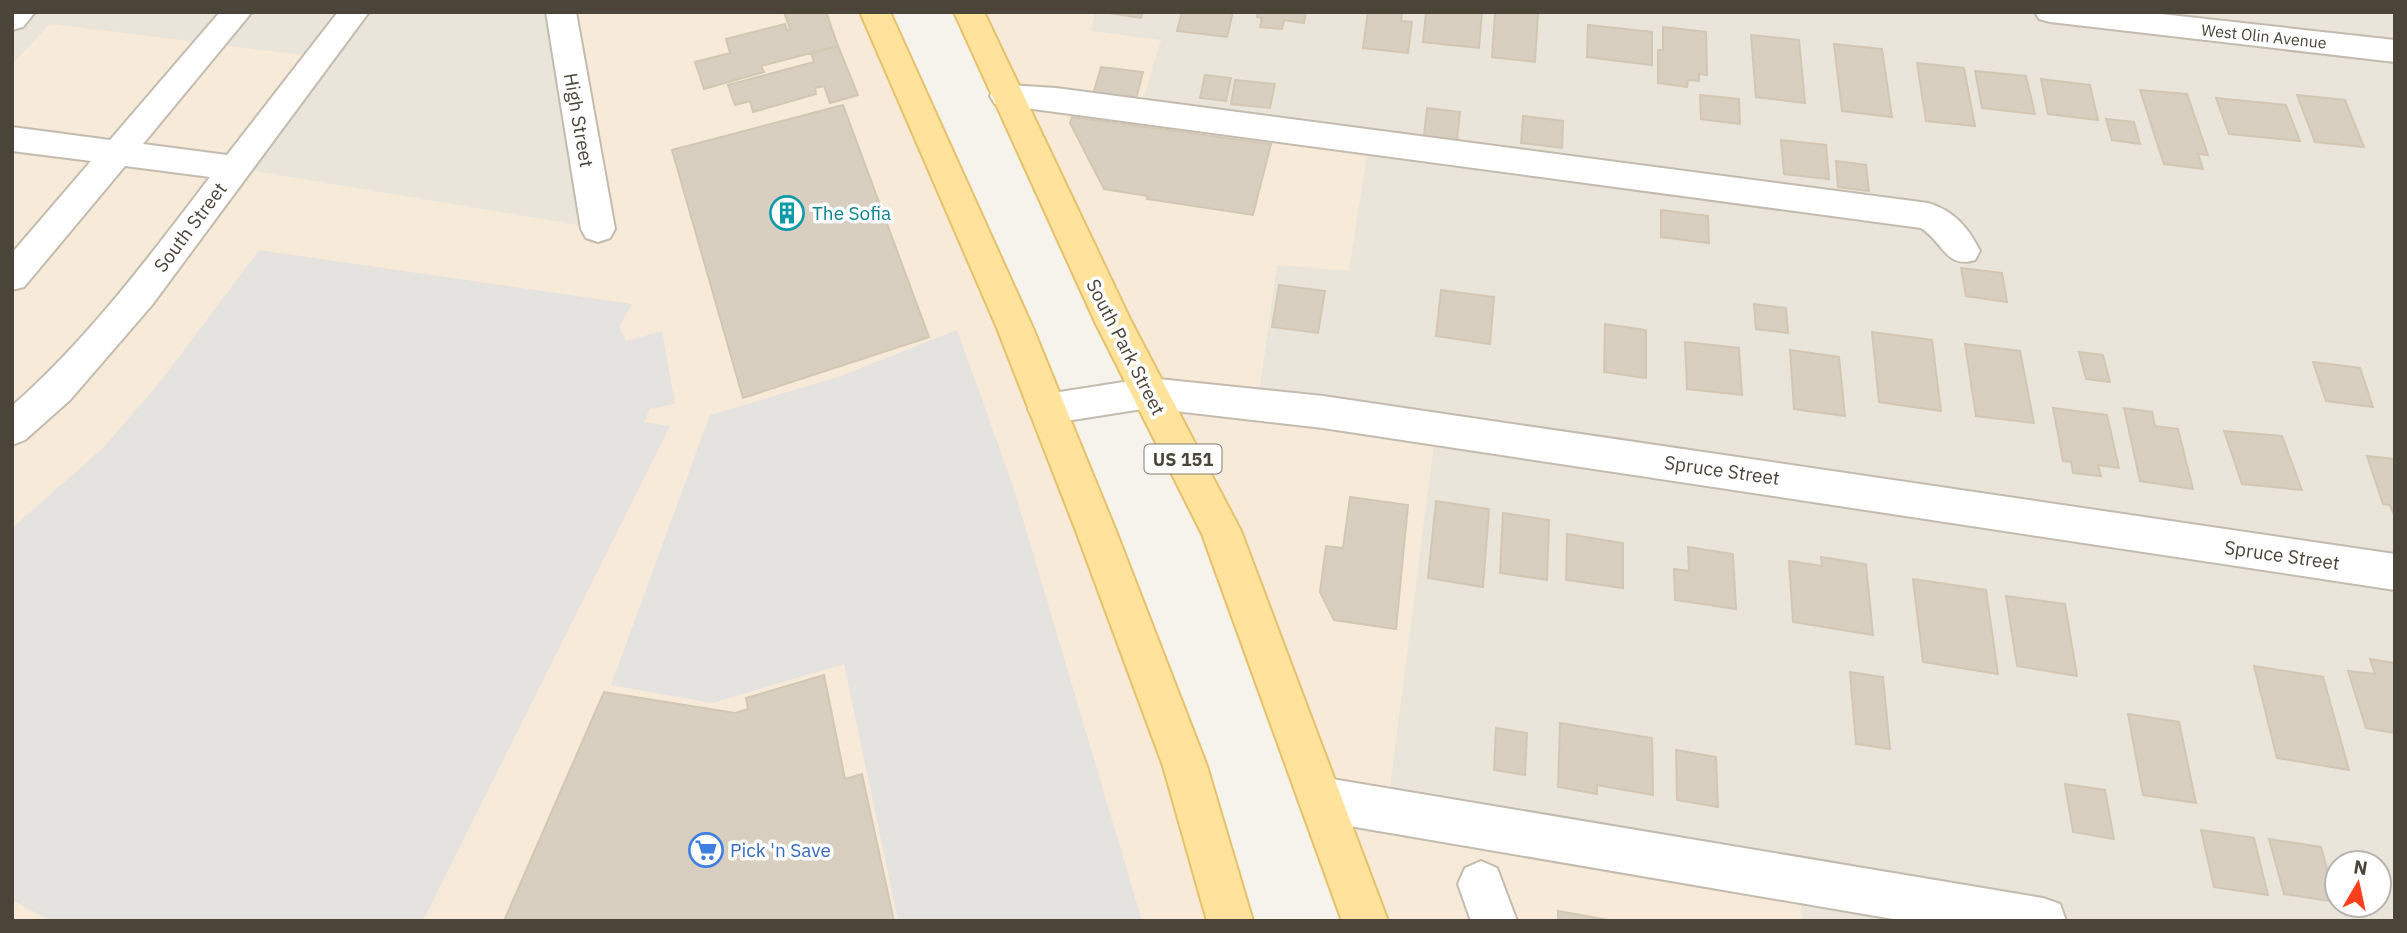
<svg xmlns="http://www.w3.org/2000/svg" width="2407" height="933" viewBox="0 0 2407 933" font-family="'IBM Plex Sans',sans-serif">
	<style>
		.residential { fill: #eae5da; fill-rule: evenodd }
		.commercial { fill: #f7ead8 }
		.parking { fill: #e5e3e0 }
		.building { fill: #d8cfc1; stroke: #d3c7b4; stroke-width: 2 }
		.lines { fill: none; stroke-linecap: round; stroke-linejoin: round }
		.minor-casing { stroke: #c2bbae; stroke-width: 4 }
		.major-casing { stroke: #e6c16a; stroke-width: 4 }
		.minor { fill: #fff; fill-rule: evenodd }
		.major { fill: #ffe39c; fill-rule: evenodd }
		.labels { text-anchor: middle; dominant-baseline: central; stroke-width: 7; stroke-linejoin: round; paint-order: stroke }
		.far-street-label { font-size: 16px; fill: #4b4439; stroke: #fff }
		.shield { fill: #fff; stroke: #817c74; stroke-width: 2 }
		.shield-label { font-size: 18px; font-weight: bold; fill: #4b4439 }
		.street-label { font-size: 19px; fill: #4b4439; stroke: #fff }
		.culture-label { font-size: 19px; fill: #0d838f; stroke: #fff; text-anchor: start }
		.shop-label { font-size: 19px; fill: #366cbe; stroke: #fff; text-anchor: start }
	</style>
	<rect width="100%" height="100%" fill="#f6f3ec"/>
	<path class="residential" d="M12,12H561L598,229L235,168L50,24L12,65Z
		M1095,12H2395V921H1802L1798,879L1387,810L1257,405L1277,264L1140,110L1090,31ZM2337,863H2379V905H2337Z"/>
	<path class="commercial" d="M561,12H879L1230,921H12V65L50,24L320,57L236,168L597,228Z
		M969,12H1095L1091,31L1161,40L1140,110L1369,141L1349,271L1277,265L1257,404L1436,428L1387,810L1798,880L1802,921H1365L1221,531Z"/>
	<path class="parking" d="M259,250L632,304L619,327L627,341L662,331L675,404L650,409L644,422L670,426L423,921H51L12,900V528L103,448L160,382Z
		M957,330L1013,486L1142,921H898L844,664L712,703L611,685L710,415L841,376Z"/>
	<path class="building" d="M784,12H826L838,46L761,66L764,72L704,89L695,62L730,53L726,39L785,24L787,30L790,29Z
		M1102,12H1143L1141,18Z
		M1182,12H1233L1227,37L1177,31Z
		M1258,12H1306L1304,23L1284,20L1282,29L1260,27L1262,18L1257,17Z
		M1368,12H1402L1401,21L1412,22L1408,53L1363,48Z
		M1426,12H1482L1479,48L1423,42Z
		M1495,12L1538,13L1535,62L1492,57Z
		M1588,25L1652,32V65L1587,57Z
		M1663,27L1706,32L1707,75L1699,74V81L1688,80L1687,87L1658,83V50H1663Z
		M1751,35L1799,40L1805,103L1756,97Z
		M1834,44L1882,49L1892,117L1842,111Z
		M838,46L858,95L830,103L824,86L815,88L816,94L753,112L750,101L735,105L728,85L814,62L811,53Z
		M1917,63L1964,68L1975,126L1926,121Z
		M1101,67L1143,72L1135,103L1092,98Z
		M1975,71L2026,76L2035,114L1982,108Z
		M1205,75L1231,78L1226,101L1200,98Z
		M2041,79L2090,85L2098,120L2048,114Z
		M1235,80L1275,84L1270,108L1231,104Z
		M2140,90L2187,94L2208,155L2198,154L2203,169L2164,164Z
		M1700,95L1739,99L1740,124L1701,119Z
		M2297,95L2345,100L2364,147L2315,142Z
		M2216,98L2286,105L2300,141L2229,134Z
		M843,105L929,337L743,398L672,150Z
		M1427,108L1460,112L1457,140L1424,136Z
		M1523,116L1563,121L1562,148L1521,143Z
		M1072,117L1271,144L1253,215L1147,199L1148,196L1104,189L1070,123Z
		M2106,119L2134,122L2140,144L2112,140Z
		M1781,140L1826,145L1829,179L1784,174Z
		M1836,161L1866,165L1869,191L1838,187Z
		M1661,210L1708,216L1709,243L1661,237Z
		M1961,268L2002,273L2007,302L1966,296Z
		M1279,285L1325,291L1318,333L1272,327Z
		M1441,290L1494,297L1490,344L1436,336Z
		M1754,304L1786,308L1788,333L1756,329Z
		M1605,324L1646,330V378L1604,372Z
		M1872,332L1932,340L1941,411L1879,402Z
		M1685,342L1739,348L1742,395L1687,389Z
		M1965,344L2020,351L2034,423L1976,416Z
		M1790,350L1839,357L1845,416L1794,409Z
		M2079,352L2103,355L2110,382L2086,379Z
		M2313,362L2360,368L2373,407L2326,401Z
		M2053,408L2107,415L2119,468L2098,465L2101,476L2073,473L2071,462L2063,461Z
		M2124,408L2152,412L2155,426L2178,429L2193,489L2140,481Z
		M2224,431L2282,436L2302,490L2242,484Z
		M2367,456L2395,459V517L2390,505L2383,504Z
		M1350,497L1408,505L1396,629L1334,620L1320,592L1326,546L1343,548Z
		M1436,501L1489,509L1483,587L1428,578Z
		M1503,513L1549,520L1547,580L1500,573Z
		M1567,534L1623,543V588L1566,580Z
		M1688,547L1733,554L1736,609L1675,600L1674,569L1689,571Z
		M1821,557L1866,564L1873,635L1793,622L1789,561L1822,566Z
		M1913,579L1986,590L1998,674L1923,662Z
		M2006,596L2065,604L2077,676L2017,666Z
		M2370,659L2394,663L2395,733L2366,728L2348,671L2375,674Z
		M2254,666L2323,677L2349,770L2277,758Z
		M1850,672L1883,677L1890,749L1856,744Z
		M824,675L845,779L862,774L894,921H504L604,692L735,713L748,709L746,698Z
		M2128,714L2179,722L2196,803L2143,795Z
		M1560,723L1652,738L1653,795L1597,785V794L1558,787Z
		M1496,728L1527,733L1525,775L1494,770Z
		M1676,750L1716,757L1718,807L1677,800Z
		M2065,784L2105,790L2114,839L2073,832Z
		M2201,830L2254,838L2268,895L2214,887Z
		M2269,839L2321,847L2336,902L2284,894Z
		M1558,911L1614,921H1558Z"/>
	<g class="lines">
		<g class="minor-casing">
			<path id="minor" d="M12,12H35L23,27L12,30Z
				M220,12H252L143,144L227,155L338,12H369L152,305L70,400L25,440L12,445V406C88,339 149,257 210,177L125,166L24,287L12,290V253L91,161L12,151V127L110,140Z
				M546,12H576L615,229L610,238L598,242L586,238L581,229Z
				M2035,12H2143L2395,40V62L2050,22L2039,19Z
				M1006,85L1056,88L1928,203C1954,211 1968,227 1980,251L1975,260C1946,269 1943,242 1921,228L995,104L990,96L995,88Z
				M1149,378L1323,396L2395,554V590L1323,428L1149,408L1047,424L1034,420L1028,409L1034,398L1047,394Z
				M1320,777L2043,898L2060,904L2066,921H1905L1320,821L1304,814L1298,799L1304,784Z
				M1481,861L1497,868L1517,921H1471L1458,884L1465,868Z"/>
		</g>
		<g class="major-casing">
			<path id="major" d="M860,12H890L1033,328L1116,531L1207,766L1253,921H1207L1163,766L1076,531L997,328Z
				M954,12H984L1131,321L1241,531L1388,921H1342L1202,534L1095,322Z"/>
		</g>
		<use href="#minor" class="minor"/>
		<use href="#major" class="major"/>
	</g>
	<defs>
		<g id="building-ring" transform="scale(1.75)"><circle r="9.5" fill="#fff" stroke="#0f9aa8" stroke-width="1.5"/><path d="M-4-6H4V6H1V3H-1V6H-4ZM-2.5-4.3h1.7v1.8h-1.7ZM.8-4.3h1.7v1.8H.8ZM-2.5-1h1.7V.8h-1.7ZM.8-1h1.7V.8H.8Z" fill="#0f9aa8"/></g>
		<g id="supermarket-ring" transform="scale(1.75)"><circle r="9.5" fill="#fff" stroke="#3f7fe0" stroke-width="1.5"/><path d="M-6-5.5h2.5l.6 2H6L4.5 2H-2.5L-4.4-4H-6ZM-1.5 3.2a1.3 1.3 0 1 0 .1 0ZM3 3.2a1.3 1.3 0 1 0 .1 0Z" fill="#3f7fe0"/></g>
	</defs>
	<g fill-rule="evenodd">
		<use href="#building-ring" x="787" y="213"/>
		<use href="#supermarket-ring" x="706" y="850"/>
	</g>
	<g class="labels">
		<g class="far-street-label">
			<text transform="translate(2264 36) rotate(6)">West Olin Avenue</text>
		</g>
		<rect class="shield" x="1144.5" y="444.5" width="77" height="29" rx="5"/>
		<g class="shield-label">
			<text x="1183" y="459">US 151</text>
		</g>
		<g class="street-label">
			<text transform="translate(579 120) rotate(80)">High Street</text>
			<text transform="translate(190 227) rotate(-53)">South Street</text>
			<text transform="translate(1126 347) rotate(63)">South Park Street</text>
			<text transform="translate(1722 470) rotate(8)">Spruce Street</text>
			<text transform="translate(2282 555) rotate(8)">Spruce Street</text>
		</g>
		<g class="culture-label">
			<text x="812" y="213">The Sofia</text>
		</g>
		<g class="shop-label">
			<text x="730" y="850">Pick 'n Save</text>
		</g>
	</g>
	<rect width="2407" height="933" fill="none" stroke="#4b4439" stroke-width="28"/>
	<g transform="translate(2358 884) rotate(9)"><circle r="33" fill="#ffffff" stroke="#b7b4b0" stroke-width="2"/>
	<path d="M0-5L12 26L0 18L-12 26Z" fill="#fc3f1d"/>
	<text y="-10" font-size="19" font-weight="bold" text-anchor="middle" fill="#4b4439">N</text>
	</g>
</svg>
